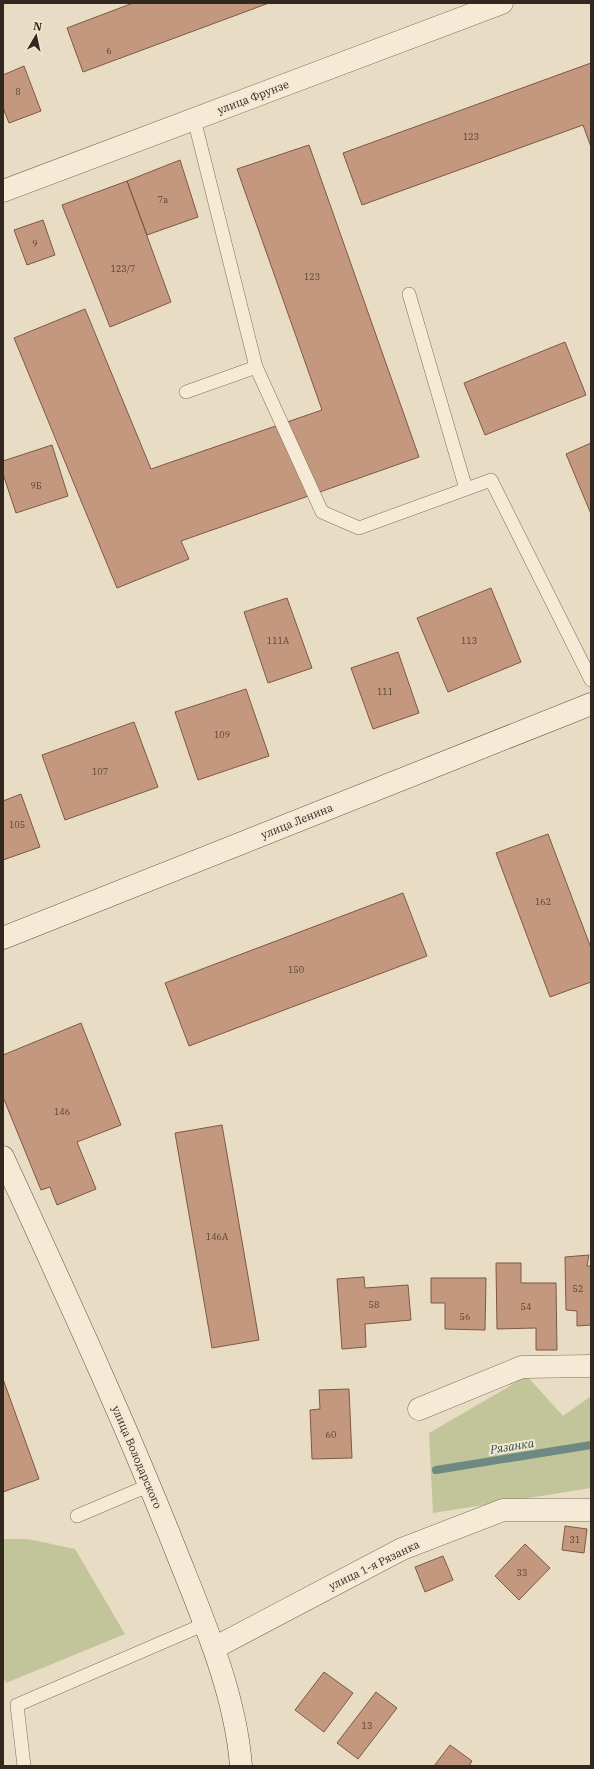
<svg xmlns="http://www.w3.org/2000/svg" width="594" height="1769" viewBox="0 0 594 1769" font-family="'IBM Plex Serif',serif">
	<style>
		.green { fill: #c2c599 }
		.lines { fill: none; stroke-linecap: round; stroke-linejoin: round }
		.stream { stroke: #6d8981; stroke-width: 8 }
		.building { fill: #c3987e; stroke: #7d5945 }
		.lane-casing { stroke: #816e5c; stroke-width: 14 }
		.street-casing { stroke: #816e5c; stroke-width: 23 }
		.secondary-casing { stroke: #635040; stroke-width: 23 }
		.lane { stroke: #f4ead6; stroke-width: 13 }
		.street { stroke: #f4ead6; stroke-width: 22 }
		.secondary { stroke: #f4ead6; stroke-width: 22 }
		.labels { text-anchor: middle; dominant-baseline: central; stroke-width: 4; stroke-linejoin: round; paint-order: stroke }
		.number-label { font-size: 9px; fill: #574437 }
		.street-label { font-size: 11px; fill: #33281f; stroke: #f1e7d2 }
		.water-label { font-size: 12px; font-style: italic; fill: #30514d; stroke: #f1e7d2 }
	</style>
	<rect width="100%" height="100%" fill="#e9dcc4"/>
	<path class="green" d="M527,1376L563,1416L591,1396V1488L433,1513L429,1433Z
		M3,1539H28L75,1549L125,1634L6,1683L3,1677Z"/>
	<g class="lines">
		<path class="stream" d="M436,1470L591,1445"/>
	</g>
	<path class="building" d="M133,3H269L83,72L67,28Z
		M591,63V147L583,125L362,205L343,153Z
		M24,66L41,111L9,123L3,108V75Z
		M309,145L419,457L181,541L189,559L117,588L14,338L85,309L151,469L322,410L237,169Z
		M180,160L198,217L147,235L127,181Z
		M127,181L171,302L110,327L62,205Z
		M43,220L55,255L27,265L14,230Z
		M565,342L586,395L485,435L464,383Z
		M591,443V514L566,454Z
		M52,445L68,496L16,513L3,474V461Z
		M491,588L521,662L448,692L417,618Z
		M287,598L312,668L268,683L244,612Z
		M398,652L419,713L373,729L351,668Z
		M246,689L269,756L198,780L175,712Z
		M134,722L158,787L65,820L42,755Z
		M21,794L40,847L3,860V801Z
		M548,834L591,948V982L550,997L496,853Z
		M403,893L427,956L189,1046L165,983Z
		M81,1023L121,1125L77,1142L96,1189L57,1205L50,1187L41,1190L3,1097V1055Z
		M222,1125L259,1340L212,1348L175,1133Z
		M589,1255L587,1266H591V1325L577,1326V1311L566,1310L565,1257Z
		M496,1263H521V1283H556L557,1350H536V1328L497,1329Z
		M364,1277L365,1288L408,1285L411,1320L365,1324L366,1347L342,1349L337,1279Z
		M431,1278H486L485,1330L445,1329V1303H431Z
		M3,1379L39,1479L3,1492Z
		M349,1389L352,1458L312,1459L310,1410L320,1409L319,1390Z
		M565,1526L587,1529L584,1553L562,1550Z
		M525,1544L550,1568L519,1600L495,1576Z
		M443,1556L453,1580L425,1592L415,1567Z
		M324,1672L353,1693L324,1732L295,1710Z
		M376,1692L397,1708L358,1759L337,1743Z
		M450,1745L472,1761L469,1766H434Z"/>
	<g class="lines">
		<g class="lane-casing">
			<path id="lane" d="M409,294L466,489
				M256,367L322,512L359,528L491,480L591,680
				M186,392L256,367L194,119
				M77,1516L150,1485
				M24,1766L17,1705L205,1624"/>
		</g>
		<g class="street-casing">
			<path id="street" d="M3,191L502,3
				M419,1409L522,1367L591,1366
				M214,1648L402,1549L503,1510H591"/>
		</g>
		<g class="secondary-casing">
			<path id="secondary" d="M3,938L591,704
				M3,1157C62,1286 122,1415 174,1546C202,1617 235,1690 241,1766"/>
		</g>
		<use href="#lane" class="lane"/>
		<use href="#street" class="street"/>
		<use href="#secondary" class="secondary"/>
	</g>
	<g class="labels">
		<g class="number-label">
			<text x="109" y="50">6</text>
			<text x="18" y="91">8</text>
			<text x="471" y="136">123</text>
			<text x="163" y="199">7a</text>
			<text x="35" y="243">9</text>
			<text x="123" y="268">123/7</text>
			<text x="312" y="276">123</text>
			<text x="36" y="485">9Б</text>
			<text x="278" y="640">111А</text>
			<text x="469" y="640">113</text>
			<text x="385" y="691">111</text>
			<text x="222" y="734">109</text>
			<text x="100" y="771">107</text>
			<text x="17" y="824">105</text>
			<text x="543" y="901">162</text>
			<text x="296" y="969">150</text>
			<text x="62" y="1111">146</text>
			<text x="217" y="1236">146А</text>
			<text x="578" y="1288">52</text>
			<text x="374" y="1304">58</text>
			<text x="526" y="1306">54</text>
			<text x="465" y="1316">56</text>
			<text x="331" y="1434">60</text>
			<text x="575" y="1539">31</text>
			<text x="522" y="1572">33</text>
			<text x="367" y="1725">13</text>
		</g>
		<g class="street-label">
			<text transform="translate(253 97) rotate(-21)">улица Фрунзе</text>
			<text transform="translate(297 821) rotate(-22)">улица Ленина</text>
			<text transform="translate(137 1457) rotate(67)">улица Володарского</text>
			<text transform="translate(374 1565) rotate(-26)">улица 1-я Рязанка</text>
		</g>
		<g class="water-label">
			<text transform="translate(512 1446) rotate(-9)">Рязанка</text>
		</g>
	</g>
	<rect width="594" height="1769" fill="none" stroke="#33281f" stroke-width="8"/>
	<g transform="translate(36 36) rotate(9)" stroke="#f1e7d2" stroke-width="3" paint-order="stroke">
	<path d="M0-3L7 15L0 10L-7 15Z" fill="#33281f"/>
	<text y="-6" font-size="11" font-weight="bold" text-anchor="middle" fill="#33281f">N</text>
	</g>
</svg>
